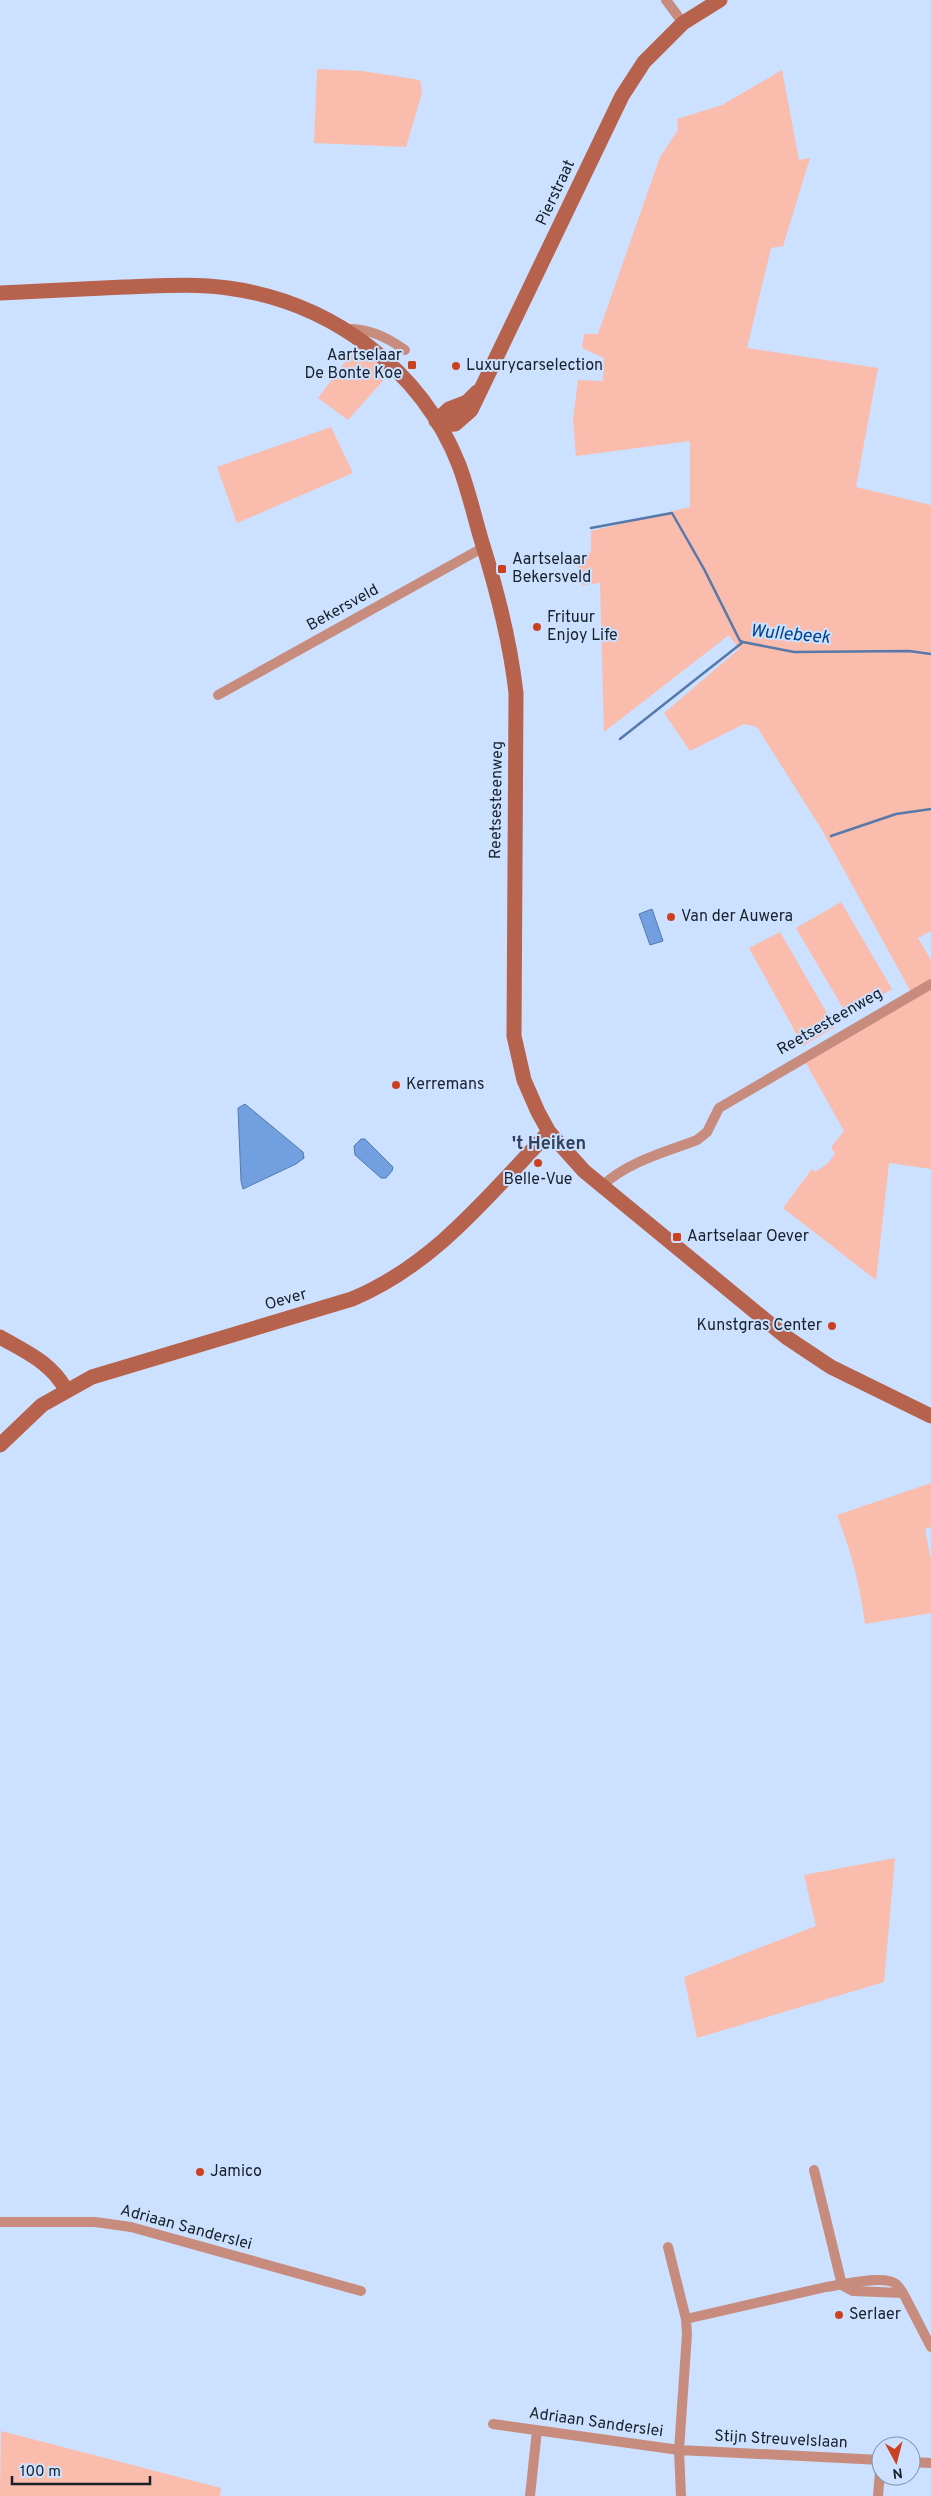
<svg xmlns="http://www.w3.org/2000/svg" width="931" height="2496" viewBox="0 0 931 2496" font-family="Overpass,sans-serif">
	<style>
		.green { fill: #fabcac }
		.water { fill: #719fe0; stroke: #5679a9 }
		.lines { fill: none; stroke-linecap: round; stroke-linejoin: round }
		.stream { stroke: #5679a9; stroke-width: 2.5 }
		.street { stroke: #c88c7e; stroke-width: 10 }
		.secondary { stroke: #b7624d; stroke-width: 15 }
		.poi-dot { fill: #cb4120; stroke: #cce1ff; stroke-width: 2 }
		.labels { text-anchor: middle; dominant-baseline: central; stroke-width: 4; stroke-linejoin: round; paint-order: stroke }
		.street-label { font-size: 16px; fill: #18202a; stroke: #cce1ff }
		.poi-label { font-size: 16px; fill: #18202a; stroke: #cce1ff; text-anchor: start }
		.water-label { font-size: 18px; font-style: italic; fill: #00408c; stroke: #cce1ff }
		.neighbourhood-label { font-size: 18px; font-weight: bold; fill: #31425a; stroke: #cce1ff }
	</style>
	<rect width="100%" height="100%" fill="#cce1ff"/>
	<path class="green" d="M317,69L363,71L420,80L422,93L406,147L314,143Z
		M782,70L799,160L810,158L783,246L771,248L747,348L878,368L856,487L931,505V931L918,938L931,960V1169L889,1163L876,1280L783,1208L812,1169L815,1172L827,1164L835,1154L831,1147L844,1131L802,1056L911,992L822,830L757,727L744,724L690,751L664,713L739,649L729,635L604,732L600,583L582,585L577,560L591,552V531L690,507V441L576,456L573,420L578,380L603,381L604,358L582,348L584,334H598L660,157L678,130L677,119L722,105Z
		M357,346L389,374L348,420L318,398Z
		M331,427L353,473L237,523L217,467Z
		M841,902L892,989L847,1015L796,928Z
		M780,932L835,1027L803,1046L749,948Z
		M931,1483V1527L925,1529L931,1560V1613L865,1624C860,1585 851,1551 837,1515Z
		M895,1858L884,1982L697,2038L684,1977L816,1926L804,1875Z
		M1,2431L221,2488L220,2496H0Z"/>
	<path class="water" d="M652,909L663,941L650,945L639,914Z
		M245,1104L303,1152L304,1158L296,1164L243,1189L241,1181L238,1108Z
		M361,1139H365L393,1167L392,1171L386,1178H381L355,1155L354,1146Z"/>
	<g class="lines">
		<path class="stream" d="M591,528L672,513L704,569L740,641L743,642
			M620,739L743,642L794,652L909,651L931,654
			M831,836L896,814L931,809"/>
		<path class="street" d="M666,0L683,23
			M344,329C368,328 385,336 405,350
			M218,695L484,547
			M602,1186C627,1162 665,1152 697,1140L707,1132L719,1108L931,984
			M814,2170L842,2285
			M0,2222H95L131,2227L361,2291
			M668,2247L686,2319L687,2334L679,2450L681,2496
			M903,2293L931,2347
			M686,2319L826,2287C840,2285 886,2274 896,2284C898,2286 901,2290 903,2293L853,2291L842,2285
			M493,2424L679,2450L881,2460
			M911,2462L931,2463
			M530,2496L537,2430
			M878,2496L881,2460"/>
		<path class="secondary" d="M0,293C41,291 82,289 124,287C159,286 193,283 228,288C330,302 421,368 459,465C468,489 474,515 481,539C497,590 510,640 516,693L514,1036L524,1080L538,1112L549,1132L584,1171L786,1337L831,1367L931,1416
			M436,421L449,409L467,402L477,392
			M439,425L455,424L471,410L622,96L644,62L683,23L720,0
			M0,1337C26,1352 52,1363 66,1390
			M0,1445L42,1405L92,1377L352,1299C434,1265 489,1195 549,1132"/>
	</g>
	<g class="poi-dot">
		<rect x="407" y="360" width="10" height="10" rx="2.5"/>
		<circle cx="456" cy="366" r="5"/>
		<rect x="497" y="564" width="10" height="10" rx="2.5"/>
		<circle cx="537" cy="627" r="5"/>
		<circle cx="671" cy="917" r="5"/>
		<circle cx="396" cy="1085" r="5"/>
		<circle cx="538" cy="1163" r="5"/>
		<rect x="672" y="1232" width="10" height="10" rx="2.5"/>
		<circle cx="832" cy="1326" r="5"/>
		<circle cx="200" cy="2172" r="5"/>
		<circle cx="839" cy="2315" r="5"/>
	</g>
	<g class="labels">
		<g class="street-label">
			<text transform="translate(556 193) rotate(-65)">Pierstraat</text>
			<text transform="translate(343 608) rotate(-29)">Bekersveld</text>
			<text transform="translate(497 800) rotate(-89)">Reetsesteenweg</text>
			<text transform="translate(830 1022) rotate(-30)">Reetsesteenweg</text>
			<text transform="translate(286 1300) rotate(-16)">Oever</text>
			<text transform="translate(186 2228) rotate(15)">Adriaan Sanderslei</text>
			<text transform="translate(596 2423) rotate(8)">Adriaan Sanderslei</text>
			<text transform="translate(781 2440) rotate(3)">Stijn Streuvelslaan</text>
		</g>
		<g class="poi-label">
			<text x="402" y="356" text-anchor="end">Aartselaar<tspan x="402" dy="18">De Bonte Koe</tspan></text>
			<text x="466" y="366">Luxurycarselection</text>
			<text x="512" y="560">Aartselaar<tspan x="512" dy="18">Bekersveld</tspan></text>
			<text x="547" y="618">Frituur<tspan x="547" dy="18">Enjoy Life</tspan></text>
			<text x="681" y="917">Van der Auwera</text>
			<text x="406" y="1085">Kerremans</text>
			<text x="538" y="1180" text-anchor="middle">Belle-Vue</text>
			<text x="687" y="1237">Aartselaar Oever</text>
			<text x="822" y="1326" text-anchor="end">Kunstgras Center</text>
			<text x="210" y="2172">Jamico</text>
			<text x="849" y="2315">Serlaer</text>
		</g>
		<g class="water-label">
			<text transform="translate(790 635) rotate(5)">Wullebeek</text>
		</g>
		<g class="neighbourhood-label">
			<text x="549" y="1144">'t Heiken</text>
		</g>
	</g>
	<g transform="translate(896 2461) rotate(173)"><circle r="24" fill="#cce1ff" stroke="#8494aa"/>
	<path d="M0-4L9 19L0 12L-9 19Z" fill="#cb4120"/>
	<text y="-8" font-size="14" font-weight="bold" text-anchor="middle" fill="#18202a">N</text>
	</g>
	<path d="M12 2476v8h138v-8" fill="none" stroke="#18202a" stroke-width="2.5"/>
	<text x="20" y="2476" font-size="15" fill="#18202a" stroke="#cce1ff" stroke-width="4" paint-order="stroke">100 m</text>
</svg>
